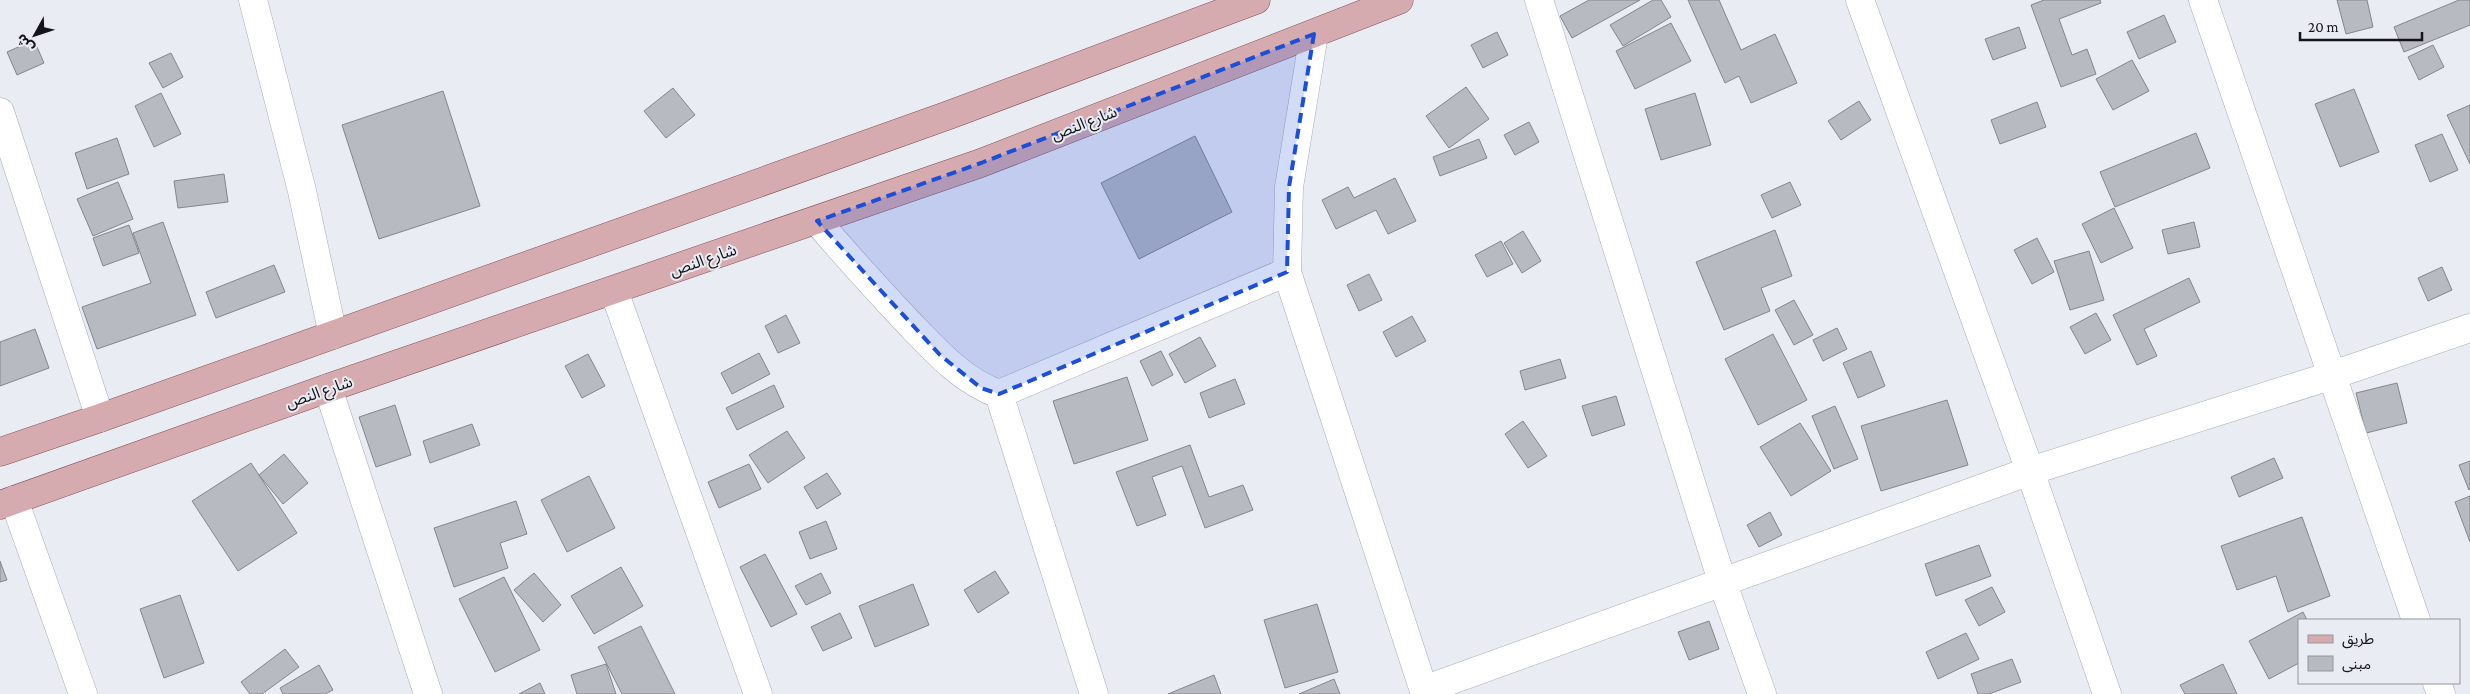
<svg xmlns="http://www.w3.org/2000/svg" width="2470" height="694" viewBox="0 0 2470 694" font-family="'Crimson Pro','Noto Sans Arabic',serif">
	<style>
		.building { fill: #b7bac1; stroke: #84868e }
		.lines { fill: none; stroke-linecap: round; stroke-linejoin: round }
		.minor-casing { stroke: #aaacb4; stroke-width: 29 }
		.major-casing { stroke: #815257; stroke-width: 29 }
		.minor { stroke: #fff; stroke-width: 28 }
		.major { stroke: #d6abaf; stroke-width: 28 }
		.marked { fill: #1d4ed8; fill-opacity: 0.2; stroke: #1d4ed8; stroke-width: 4; stroke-dasharray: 10 6; stroke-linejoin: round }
		.labels { text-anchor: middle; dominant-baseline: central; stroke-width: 4; stroke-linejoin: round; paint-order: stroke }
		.street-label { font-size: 16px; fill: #141518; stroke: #eaecf4 }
	</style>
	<rect width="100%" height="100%" fill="#eaecf4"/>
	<path class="building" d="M1589,0H1640L1572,38L1560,16Z
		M1653,0H1661L1671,17L1623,46L1610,25Z
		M1688,0H1719L1741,50L1775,34L1797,83L1751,103L1739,76L1725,83Z
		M2044,0H2100L2101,3L2059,19L2072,55L2087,49L2096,74L2061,87L2031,5Z
		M2337,0H2367L2373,27L2346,34Z
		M2459,0H2470V25L2404,52L2394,27Z
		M2164,15L2176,42L2139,59L2127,32Z
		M1671,23L1691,61L1635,89L1616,51Z
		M2019,27L2026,48L1993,60L1985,39Z
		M1497,32L1508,55L1483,68L1471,45Z
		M34,40L44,63L17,75L7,52Z
		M2433,45L2444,67L2419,80L2408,57Z
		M171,53L183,77L163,88L149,63Z
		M2132,60L2149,91L2113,110L2096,79Z
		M1466,87L1489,119L1449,148L1426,116Z
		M673,88L695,115L666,138L644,111Z
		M2354,89L2379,152L2340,167L2315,104Z
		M443,91L480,206L379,239L342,125Z
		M161,93L181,134L154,147L135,106Z
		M1695,93L1711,145L1661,160L1645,109Z
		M1859,101L1871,120L1841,140L1828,121Z
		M2037,102L2046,127L2000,144L1991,120Z
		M2470,105V164L2447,115Z
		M1529,122L1539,142L1515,155L1504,135Z
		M2196,133L2210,168L2115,207L2100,172Z
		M2442,134L2458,170L2430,182L2415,145Z
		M1195,136L1232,212L1139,259L1101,183Z
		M117,138L129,174L87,189L75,153Z
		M1479,139L1487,158L1440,176L1433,157Z
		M224,174L228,202L178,208L174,181Z
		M1395,178L1416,221L1388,234L1376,210L1336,229L1322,200L1348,187L1354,198Z
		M118,182L133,219L93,236L77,199Z
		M1790,182L1801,205L1772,218L1761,195Z
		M2114,208L2133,248L2101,263L2082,224Z
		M163,222L196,315L97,349L82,307L151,283L133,233Z
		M2194,222L2200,247L2168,254L2162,230Z
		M129,225L139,253L103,266L93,238Z
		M1775,230L1792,276L1761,288L1770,311L1724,330L1696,262Z
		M1523,231L1541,261L1522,273L1504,243Z
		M2037,238L2054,272L2032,284L2014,250Z
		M1501,241L1513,264L1487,277L1475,255Z
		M2089,251L2104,300L2070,310L2054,261Z
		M274,265L285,292L216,318L206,292Z
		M2442,267L2452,290L2428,301L2418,278Z
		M1369,274L1382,300L1359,311L1347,285Z
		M2189,278L2200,302L2144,329L2157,356L2137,365L2113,315Z
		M1794,300L1813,335L1794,345L1775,310Z
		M2096,313L2111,340L2085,354L2070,327Z
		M786,315L800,343L778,353L765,326Z
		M1412,316L1426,341L1396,357L1383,332Z
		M1837,328L1847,349L1823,361L1813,340Z
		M35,329L49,368L0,386V342Z
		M1773,334L1807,400L1758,425L1725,359Z
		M1200,337L1216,366L1185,383L1169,354Z
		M1161,351L1173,375L1152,386L1140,361Z
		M1871,351L1885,386L1858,398L1843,363Z
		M759,353L770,374L732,394L721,373Z
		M588,354L605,386L582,398L565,366Z
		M1560,359L1566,378L1525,390L1520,371Z
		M1127,377L1148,440L1074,464L1053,401Z
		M1235,379L1245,404L1209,418L1200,393Z
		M2397,383L2407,423L2366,433L2356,393Z
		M774,385L784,407L737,430L726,408Z
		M1616,396L1625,425L1592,436L1582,406Z
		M1947,400L1968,465L1881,491L1861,426Z
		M395,405L411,455L376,467L359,417Z
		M1835,406L1858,459L1834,469L1812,416Z
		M1523,421L1547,456L1528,468L1505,434Z
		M1800,423L1831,471L1791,496L1760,447Z
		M472,424L480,445L430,463L423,441Z
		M787,431L805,458L768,483L749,455Z
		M1190,445L1209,497L1243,485L1253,510L1205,528L1182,466L1152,477L1166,515L1137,526L1116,472Z
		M284,454L308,483L283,504L259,475Z
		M2274,458L2283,478L2239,497L2231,477Z
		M2470,461V489L2469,490L2459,465Z
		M251,463L297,533L238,571L192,501Z
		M749,464L761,489L719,508L708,482Z
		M827,473L841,494L817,509L804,487Z
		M589,476L615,528L567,552L541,500Z
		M2470,496V542L2455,502Z
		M516,501L527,534L500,543L508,568L454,587L434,528Z
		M1770,512L1782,535L1759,547L1747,525Z
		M2302,517L2330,596L2288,612L2276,576L2237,590L2221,546Z
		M826,521L837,549L810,559L799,532Z
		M1979,545L1991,576L1936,596L1925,564Z
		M765,554L797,614L771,627L740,567Z
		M0,561L7,580L0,582Z
		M621,567L643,606L594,634L571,596Z
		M995,571L1009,593L978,613L964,590Z
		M534,573L561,605L543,622L514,590Z
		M821,573L831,593L806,605L795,586Z
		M504,577L540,650L495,672L459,599Z
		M913,584L929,625L875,647L859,606Z
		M1992,587L2005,612L1979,626L1965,600Z
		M180,595L204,663L164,678L140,609Z
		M1317,604L1338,672L1285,688L1264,620Z
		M2303,612L2307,620H2299V663L2269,679L2249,641Z
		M840,613L852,638L823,651L811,627Z
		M1709,621L1719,649L1689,660L1678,632Z
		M641,626L675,694H622L598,647Z
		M1966,633L1979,659L1938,679L1926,652Z
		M285,649L299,667L262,694H250L241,682Z
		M2012,659L2021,682L1989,694H1978L1971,674Z
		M606,664L616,694H577L571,675Z
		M2223,664L2237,694H2185L2180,685Z
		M319,665L333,690L325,694H283L280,688Z
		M1214,675L1221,694H1168Z
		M1334,679L1340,694H1299Z
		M540,683L545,694H519Z"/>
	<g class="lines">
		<g class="minor-casing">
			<path id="minor" d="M253,0L302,191L333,335
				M1539,0L1722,581L1762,694
				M1860,0L2030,471L2107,694
				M2203,0L2416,620
				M0,112L100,418
				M817,221C846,255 876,288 907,321C934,349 962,381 999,394L1287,272L1289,187L1314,34
				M1287,272L1425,694
				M614,291L758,694
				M328,388L428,694
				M999,394L1094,694
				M14,500L83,694
				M2437,683L2441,694
				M1424,690L2030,471L2330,376L2470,328"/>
		</g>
		<g class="major-casing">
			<path id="major" d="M0,452L100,418L949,115L1256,0
				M0,505L328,388L981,163L1399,0"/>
		</g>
		<use href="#minor" class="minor"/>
		<use href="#major" class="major"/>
	</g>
	<path class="marked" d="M1314,34L1289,187L1287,272L999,394L981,388L940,355L817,221L981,163Z"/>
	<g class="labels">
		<g class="street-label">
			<text transform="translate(1084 123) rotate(-21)">شارع النص</text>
			<text transform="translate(703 260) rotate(-19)">شارع النص</text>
			<text transform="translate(319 392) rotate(-19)">شارع النص</text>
		</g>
	</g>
	<rect x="2298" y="619" width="162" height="65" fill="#eaecf4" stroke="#94969c"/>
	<rect x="2308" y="635" width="25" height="8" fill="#d6abaf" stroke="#94969c"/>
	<text x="2342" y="644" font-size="15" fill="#141518">طريق</text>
	<rect x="2308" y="656" width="25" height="15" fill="#b7bac1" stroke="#94969c"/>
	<text x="2342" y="669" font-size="15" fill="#141518">مبنى</text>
	<g transform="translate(35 35) rotate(230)" stroke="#eaecf4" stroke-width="4" paint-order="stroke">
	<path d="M0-4L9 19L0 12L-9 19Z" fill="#141518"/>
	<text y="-8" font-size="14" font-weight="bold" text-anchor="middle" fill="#141518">ش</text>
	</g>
	<path d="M2300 32v8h122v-8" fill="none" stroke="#141518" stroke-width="2.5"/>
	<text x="2308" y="32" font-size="15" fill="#141518" stroke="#eaecf4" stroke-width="4" paint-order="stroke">20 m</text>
</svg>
